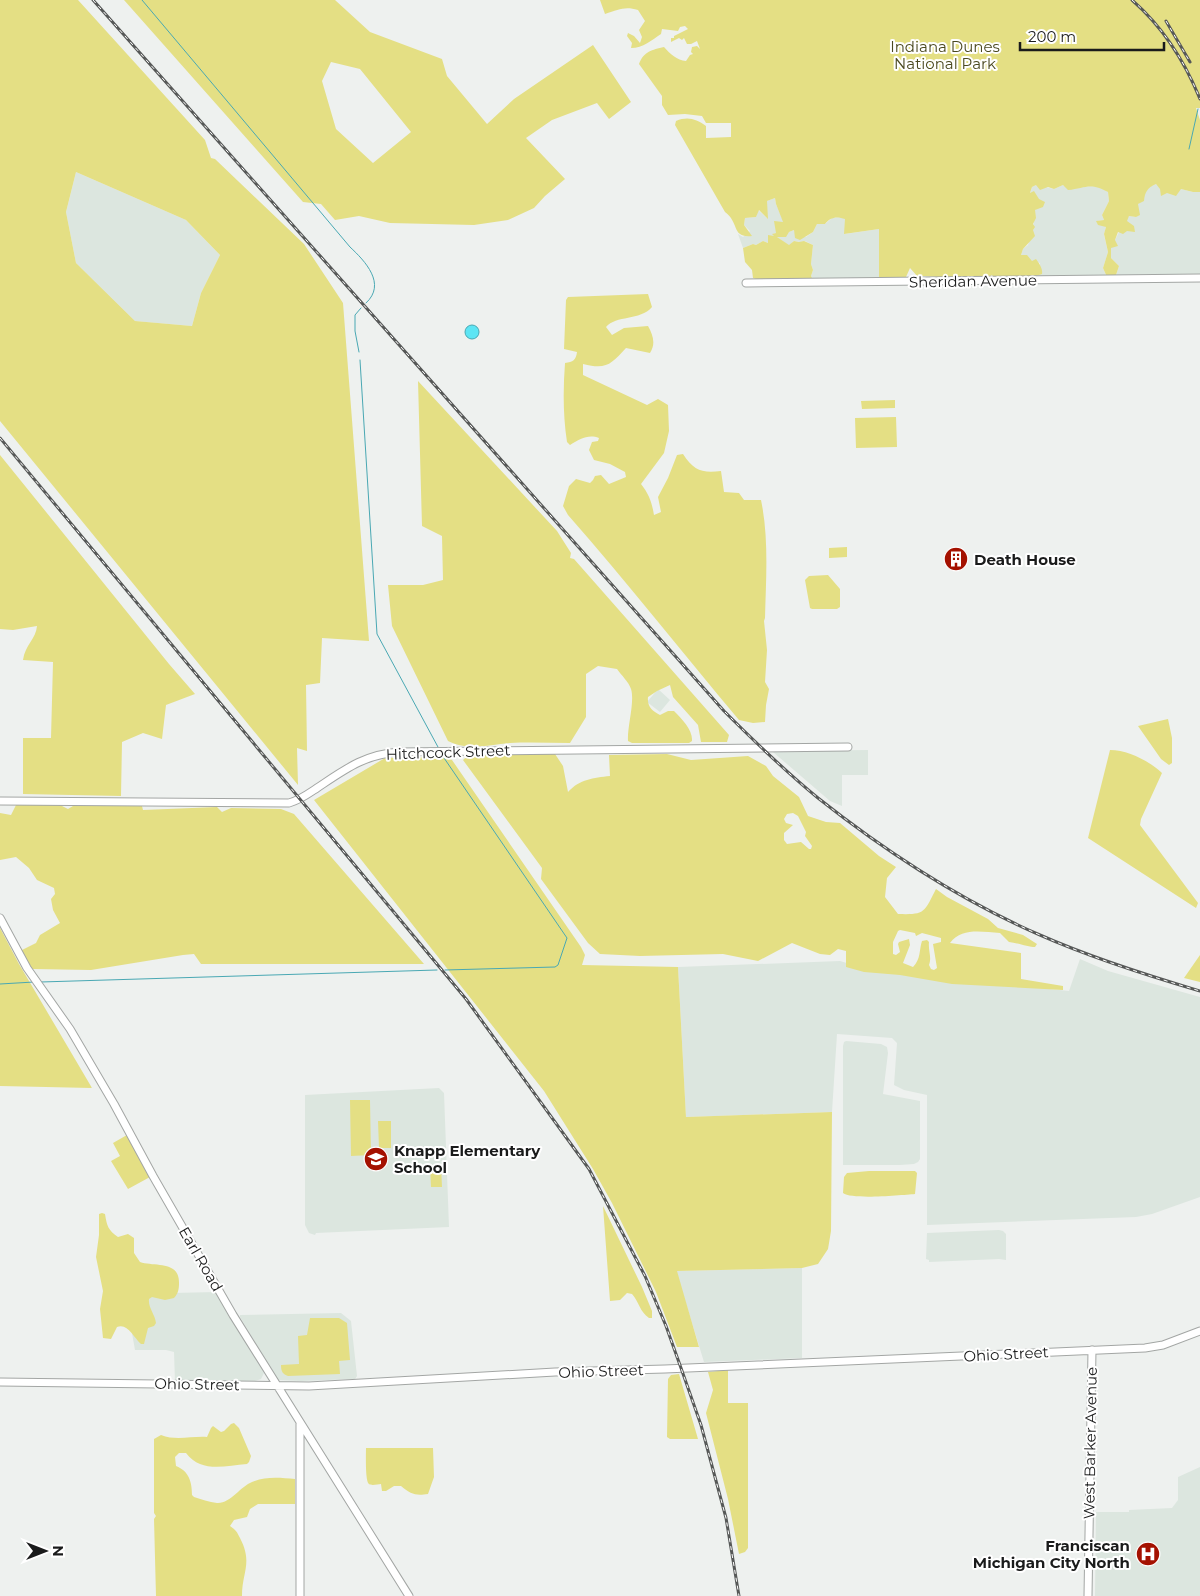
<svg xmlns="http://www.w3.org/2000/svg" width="1200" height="1596" viewBox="0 0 1200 1596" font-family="Montserrat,sans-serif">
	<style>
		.built { fill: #dce6df }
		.green { fill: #e4df84; fill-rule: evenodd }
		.water { fill: #5de5f4; stroke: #49a8b3 }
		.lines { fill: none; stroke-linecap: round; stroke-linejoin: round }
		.stream { stroke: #49a8b3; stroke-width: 1 }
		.tertiary-casing { stroke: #a3a6a4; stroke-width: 9 }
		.tertiary { stroke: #fff; stroke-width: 7 }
		.rail-casing { stroke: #565857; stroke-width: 3 }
		.rail { stroke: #fff; stroke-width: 1; stroke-dasharray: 4; stroke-linecap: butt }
		.labels { text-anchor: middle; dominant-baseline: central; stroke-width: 4; stroke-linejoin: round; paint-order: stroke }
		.park-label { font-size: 15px; fill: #4b4920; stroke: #fff }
		.street-label { font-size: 15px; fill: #1a1b1b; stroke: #fff }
		.poi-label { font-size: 15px; font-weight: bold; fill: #1a1b1b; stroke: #fff; text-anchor: start }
	</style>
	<rect width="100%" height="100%" fill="#eef1ef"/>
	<path class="built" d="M76,172L186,220L220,255L201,293L192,326L135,321L76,263L66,212Z
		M1156,184L1167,193L1181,189L1193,192H1200V274L1116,275L1119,266L1111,258V248L1119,232L1129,216L1136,217L1138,204L1145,192L1149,187Z
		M1036,185L1054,189L1063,185L1066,187L1098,186L1108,192L1109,201L1102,215L1104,220L1097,221L1106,227L1104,235L1108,252L1103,268L1107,277H1034L1040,267V263L1032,261L1021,255L1023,249L1028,245L1033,230L1035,210L1039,200L1030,194L1032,187Z
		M775,198L776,204L784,223L776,233L773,234L775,237L768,243L763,241L756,245L753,244L743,248L738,234L743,237L750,231L744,225L745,218L756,217L758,210L767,218V201Z
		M840,217L845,218V234L879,229V278L813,280L811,276L813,270L811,264L813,245L805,241L800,242L794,241L789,246L777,237L794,230L796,236L806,237L813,232L817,224H825L832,218Z
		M658,689L670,700L660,712L647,702Z
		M868,750V775H842V806L830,801L773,752V751Z
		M1080,959L1108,971L1200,997V1197L1152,1214L1136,1217L927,1225V1095L904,1090L894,1085L897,1043L892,1038L837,1034L832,1112L686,1117L678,967L840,961L873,971L1069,991Z
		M846,1041L881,1044L887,1047L888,1053L883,1094L920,1101V1159L918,1162L914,1164L900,1165H843V1046L844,1042Z
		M439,1088L444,1093L449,1227L316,1233L315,1235L309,1233L305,1225V1095Z
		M999,1230L1003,1231L1006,1234V1260L999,1259L929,1262V1260L926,1259L927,1233Z
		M802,1268V1358L704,1362L676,1271Z
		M217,1292L263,1368L264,1373L261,1379L255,1381L175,1382L174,1352L166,1350H135L125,1294Z
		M341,1313L351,1321L357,1376L355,1379L301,1381L278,1380L240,1317V1315Z
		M1200,1467V1596H1095L1096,1512H1129V1510L1172,1508L1178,1500V1477Z"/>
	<path class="green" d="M0,0H78L205,140L211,158L215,159L304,244L343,303L369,641L322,638L320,683L306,685L307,751L297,748L298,785L0,421ZM76,172L186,220L220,255L201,293L192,326L135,321L76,263L66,212Z
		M124,0H335L370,32L442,59L447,76L487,124L514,99L593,45L631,102L609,119L597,103L552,120L526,138L565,179L545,196L534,208L508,220L474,225L390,223L359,216L335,220L321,204L303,202ZM331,62L360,69L411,132L373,163L336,129L322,81Z
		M600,0H1200V108H1196L1200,120V192H1193L1181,189L1176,196L1167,193L1161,196L1160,189L1156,184C1147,188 1145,192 1144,201L1138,204L1140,215L1136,217L1129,216L1127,221L1134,226L1135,232L1127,231L1123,234L1118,232L1115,240L1118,246L1111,248V258L1119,266L1116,275L1107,277L1103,268L1108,252L1104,234L1106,227L1098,225L1096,221L1104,220L1102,215L1109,201L1108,192C1091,182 1085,188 1068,190L1063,185L1054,189L1048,187L1040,190L1036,185L1032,187L1030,193L1034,191L1039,199L1045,202L1043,207L1035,210L1036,218L1033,224L1035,227L1033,230L1035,236L1023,249L1021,255H1027L1032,261L1036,259C1039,263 1043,269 1042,274C1031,278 1000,280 991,275L990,280L922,276L918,277L910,268L906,277L879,278V229L844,234L845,219C837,216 830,217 825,224H817L813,232L800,240L795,238L794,230L789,232L786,237H777L789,245L794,241L799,242L804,241L813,245L811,264L813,270L811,276L813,280L762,281L753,278L752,270L745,262L743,248L753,244L756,245L763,241L768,243V235L774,236L772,234L776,233L774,221L783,222L776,204L775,198L767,201L768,219L759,210L756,217L745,218L744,225L752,236C731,238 740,223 725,212L675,125L676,121C688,116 696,119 706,126V138L731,137V123H706L702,116L685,114L668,115L662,105V96L639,64C644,51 652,50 664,47C670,54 677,60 686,61L690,55L693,54L691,52L692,47L697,46L700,49L697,41L691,44H687L684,38L682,40L679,38L671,42V38H674V36L688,29L685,26L680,27L678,31L662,29L661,34C652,40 643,48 631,48L632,43L627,36L628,33L634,36L640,43L642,37L639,30L645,21L638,10C624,6 619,10 605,14Z
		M648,294L652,307C640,321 616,315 606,327L612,335L624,328L648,326C653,335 656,344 650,353L626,348C611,364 607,370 583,364V375L647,405L658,399L668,405L669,431L664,453L641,484C649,494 652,503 654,515L661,512L658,497L668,478L677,455L683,454C694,471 702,473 721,471L724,492L739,493L744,500H761C769,538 766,579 765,618L764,621L767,650L765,682L769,689L766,705L765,722L753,723L739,720C682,652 627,582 568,515L563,506L569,486L576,479L590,483L593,480L595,476L601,475L609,484L626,477L625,472L610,464L594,460L589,450L592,442L598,441L599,438C588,434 580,439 570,445L567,442C563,416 563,390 565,363C573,362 576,360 577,352L564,349L566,300L568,297Z
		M418,381L557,531L571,553L570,558L574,559L729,735L727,742H701L698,725L673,697L670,685L657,691L648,697C647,706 652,711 660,715L668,711H674C682,719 693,730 692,741L689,743H632L628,741C627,727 635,702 631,689C629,682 621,675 617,669L598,666L586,674V717L570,743C550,743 530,742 510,743C488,745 469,751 448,741L392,626L388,585H423L443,580L442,536L422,526Z
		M895,400V408L862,409L861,401Z
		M896,417L897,447L856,448L855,418Z
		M0,455L169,664L195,694L166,705L162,739L143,733L122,742L121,796L23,794V738H51L53,662L23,660C25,645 36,639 37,626L13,630L0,629Z
		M847,547V557L829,558V548Z
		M828,575L840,589V607L837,609H812L810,608L805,580L809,576Z
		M1168,719L1172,738V763L1169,765L1161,759L1138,726Z
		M1110,750C1128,750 1149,761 1162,773L1141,819L1140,825L1198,903L1196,908L1088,838Z
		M542,753L555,754L563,766L568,792C580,779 593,778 610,776L609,755L667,754L691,760L748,756L766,766L773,776L799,797L808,816L826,822L840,823L879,856L896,867L887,878L885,897L898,914C926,915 924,912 936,889L947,897L988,919L998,928L1023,935L1037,944L1035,947C1029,947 1018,943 1009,942L1000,933C982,932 962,927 950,943L1021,953V979L1063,986V990L952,984L900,975L864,972L846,967V951L838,949L830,955L820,954L792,943L758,961L723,954L640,956L600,954L588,943L541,879L542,868L463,760C470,754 482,753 491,756ZM793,813L798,816L806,832L805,836L812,846L811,849H809L801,842L787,844L784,840V833L793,825L786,823L784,819L787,814ZM900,930L915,933L916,936L922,933L941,938V942L933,944L937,968L934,970L931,969L929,965C932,957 928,951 929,942L927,940L922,941C919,950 921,959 913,967L903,963L910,945L909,939L899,942L898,944L900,952L896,955L893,954V942L898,931Z
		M433,757H445L452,760L581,947L585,955L582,965L678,967L686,1117L832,1112L831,1231L828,1249L818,1264L802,1268L677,1271L699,1347H677L656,1292L612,1203L593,1169L544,1091L314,800L385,758Z
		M58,804L68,809L73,806H142L143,810L217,807L222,812L231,808L281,809L294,814L424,964H201L194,954L183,955L91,970L33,969L28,966L20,951L36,943L40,935L60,923L53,910L51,899L55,894L54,888L37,880L29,868L16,857L0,860V813L11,815L16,805Z
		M0,928L19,964L92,1088L0,1086Z
		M1200,955V982L1184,978Z
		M350,1100H370L371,1155L351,1156Z
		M378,1121H391V1148H379Z
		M127,1135L150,1177L128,1189L111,1161L120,1156L113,1143Z
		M441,1165L442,1187H431L430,1166Z
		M869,1171H915L917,1173L915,1194C902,1195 852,1200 843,1193L844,1177L847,1173Z
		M603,1206L642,1287L652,1311V1318H649C640,1312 639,1302 632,1294L627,1293L620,1300L610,1301Z
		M102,1213L105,1214C107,1226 108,1230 118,1237L128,1234L134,1238V1253L140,1262C155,1267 180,1260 179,1284C179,1289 178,1294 174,1298L165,1300L152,1297L149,1299C148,1308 155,1314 156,1323L154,1326L148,1328L144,1344H141C133,1337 128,1323 117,1327L111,1339L103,1338L100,1309L103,1291L96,1257L99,1235V1214Z
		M310,1318H339L347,1323L350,1360L339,1361L340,1374L288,1376C283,1374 281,1372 281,1365L299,1364L298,1336L307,1335Z
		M728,1370V1403H748V1548L745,1552L739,1554L728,1499L706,1413L713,1390L708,1372Z
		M679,1374L698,1439H670L667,1437L668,1379L671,1375Z
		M234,1423L239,1428L251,1456L249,1462L247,1464C224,1466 201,1473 186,1453H179L175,1457L176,1466C189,1471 192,1482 192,1495L194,1497C201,1499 209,1502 217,1503C230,1504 241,1486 252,1482C266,1476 281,1478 295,1479V1504H258L250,1509L247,1517L234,1520L230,1526C236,1530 237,1532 240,1538C253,1563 242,1572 242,1596H156L154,1519L156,1516L154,1513V1439L161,1435C176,1441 191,1436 207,1437L211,1428L213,1426L221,1432L224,1431L231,1424Z
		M366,1448H433L434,1477L428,1494C415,1496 411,1494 401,1486H394L386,1491H382L381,1484C378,1484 372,1486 369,1484C365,1482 366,1454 366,1448Z"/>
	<path class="water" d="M465 332a7 7 0 1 1 14 0a7 7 0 1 1-14 0Z"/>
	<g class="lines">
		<path class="stream" d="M142,0L350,247C365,261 387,284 366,303
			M1189,149L1198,109
			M359,352L355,331V315L361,308
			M360,360L377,634L438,747
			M442,755L567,938L558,965L555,967L445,970
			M41,982L437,970
			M0,984L34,982"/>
		<g class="tertiary-casing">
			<path id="tertiary" d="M746,283L1200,278
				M0,801L289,803C300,800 308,794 317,788C344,770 365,754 399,752L848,747
				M0,918L27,968L70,1029L114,1104L153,1176L233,1315L409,1596
				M0,1382L309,1386L555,1372L665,1369L1145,1348L1163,1345L1200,1331
				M300,1596V1424
				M1088,1596L1092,1350"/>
		</g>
		<use href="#tertiary" class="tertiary"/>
		<g class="rail-casing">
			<path id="rail" d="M93,0L724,711C754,741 785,771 818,798C885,851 962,901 1040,935C1092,958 1146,975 1200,991
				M1132,0C1163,27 1185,62 1200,99
				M1166,21L1190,62
				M0,438L466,999L589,1169L645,1276L666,1326L681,1368L701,1425L726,1518L739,1596"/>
		</g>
		<use href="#rail" class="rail"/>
	</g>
	<defs>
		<g id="building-disc" transform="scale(1.25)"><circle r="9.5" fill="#a41100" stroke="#fff"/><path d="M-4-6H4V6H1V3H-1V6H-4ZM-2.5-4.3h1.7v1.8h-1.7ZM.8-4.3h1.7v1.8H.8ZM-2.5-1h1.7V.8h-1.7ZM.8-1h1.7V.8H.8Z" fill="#fff"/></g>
		<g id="school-disc" transform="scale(1.25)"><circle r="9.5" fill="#a41100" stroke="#fff"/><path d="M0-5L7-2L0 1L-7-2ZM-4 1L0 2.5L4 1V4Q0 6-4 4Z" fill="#fff"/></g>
		<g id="hospital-disc" transform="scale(1.25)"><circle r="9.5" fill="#a41100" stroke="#fff"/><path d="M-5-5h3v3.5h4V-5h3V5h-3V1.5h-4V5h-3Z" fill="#fff"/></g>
	</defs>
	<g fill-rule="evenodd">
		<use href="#building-disc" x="956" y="559"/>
		<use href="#school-disc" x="376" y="1159"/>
		<use href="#hospital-disc" x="1148" y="1554"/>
	</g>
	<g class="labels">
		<g class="park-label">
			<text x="945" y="46">Indiana Dunes<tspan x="945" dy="17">National Park</tspan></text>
		</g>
		<g class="street-label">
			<text transform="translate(973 281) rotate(-1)">Sheridan Avenue</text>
			<text transform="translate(448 752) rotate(-2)">Hitchcock Street</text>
			<text transform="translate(201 1259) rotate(60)">Earl Road</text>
			<text transform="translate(1006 1354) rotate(-3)">Ohio Street</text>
			<text transform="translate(601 1371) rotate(-2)">Ohio Street</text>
			<text transform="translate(197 1384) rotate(1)">Ohio Street</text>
			<text transform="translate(1090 1443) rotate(-89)">West Barker Avenue</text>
		</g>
		<g class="poi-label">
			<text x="974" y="559">Death House</text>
			<text x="394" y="1150">Knapp Elementary<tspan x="394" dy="17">School</tspan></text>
			<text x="1130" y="1545" text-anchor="end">Franciscan<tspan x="1130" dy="17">Michigan City North</tspan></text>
		</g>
	</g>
	<g transform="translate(45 1551) rotate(90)" stroke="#ffffff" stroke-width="4" paint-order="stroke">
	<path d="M0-4L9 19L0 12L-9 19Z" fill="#1a1b1b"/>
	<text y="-8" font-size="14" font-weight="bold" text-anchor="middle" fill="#1a1b1b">N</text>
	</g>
	<path d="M1020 42v8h144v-8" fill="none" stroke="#1a1b1b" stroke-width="2.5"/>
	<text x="1028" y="42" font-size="15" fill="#1a1b1b" stroke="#ffffff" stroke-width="4" paint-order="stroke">200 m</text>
</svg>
